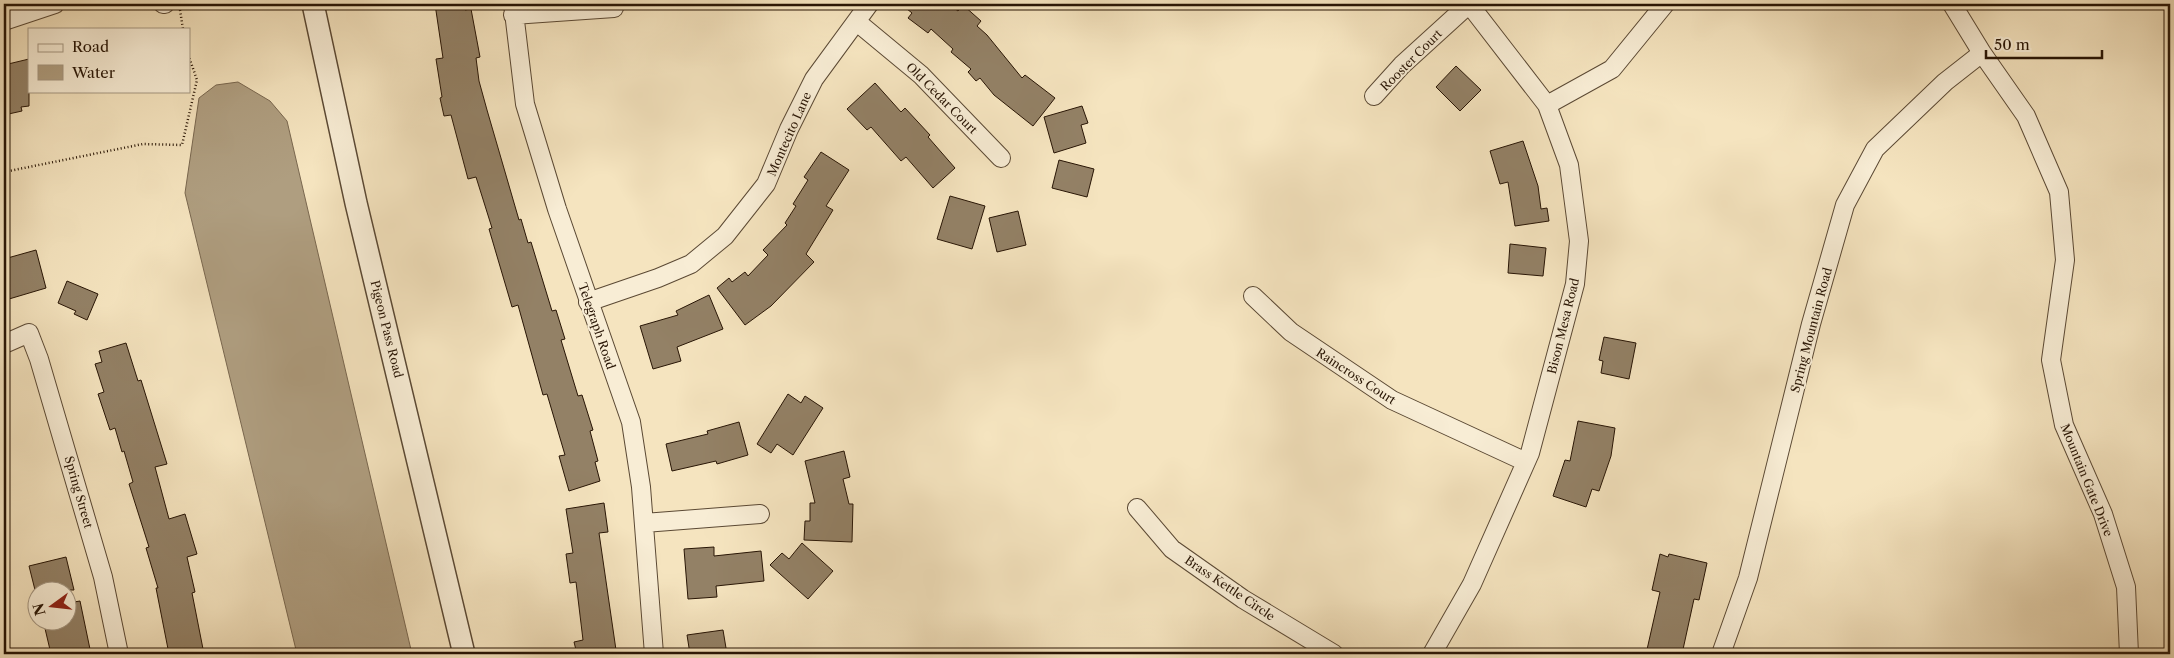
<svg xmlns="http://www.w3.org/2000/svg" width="2174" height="658" viewBox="0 0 2174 658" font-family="'Libre Caslon Text',serif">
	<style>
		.water { fill: #af9e80; stroke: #79674f }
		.building { fill: #938166; stroke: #281505 }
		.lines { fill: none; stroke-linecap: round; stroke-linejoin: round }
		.minor-casing { stroke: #5b4934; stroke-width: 20 }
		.tertiary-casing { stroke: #5b4934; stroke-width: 24 }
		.path { stroke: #281505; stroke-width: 2.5; stroke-dasharray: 1 2.5; stroke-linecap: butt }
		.minor { stroke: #f8edd5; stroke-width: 18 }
		.tertiary { stroke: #f8edd5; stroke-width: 21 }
		.labels { text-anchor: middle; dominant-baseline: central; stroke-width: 4; stroke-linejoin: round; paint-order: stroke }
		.street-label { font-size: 12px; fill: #281505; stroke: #f8edd5 }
	</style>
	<rect width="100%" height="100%" fill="#f5e4bf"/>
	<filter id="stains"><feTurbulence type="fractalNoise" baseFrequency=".004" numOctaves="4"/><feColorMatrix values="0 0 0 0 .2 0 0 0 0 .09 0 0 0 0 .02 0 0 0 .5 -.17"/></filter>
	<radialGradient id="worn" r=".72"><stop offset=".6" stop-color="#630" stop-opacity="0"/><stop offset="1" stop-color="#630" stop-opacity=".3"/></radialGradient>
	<path class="water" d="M238,82L270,101L287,121L412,654H297L185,193L199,98L216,85Z"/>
	<path class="building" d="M435,4H464L465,10L471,9L480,57L476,58L479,81L487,110L519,220L521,219L528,243L531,242L552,311L556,310L565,339L561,340L578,396L582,395L593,430L590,431L598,461L595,462L600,481L569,491L559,456L565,455L547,394L543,395L518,305L512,307L489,229L492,228L476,177L468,179L451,115L444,116L440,98L442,97L436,59L443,58Z
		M901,4H949L958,11L963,5L981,21L977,26L987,35L1022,78L1025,75L1055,98L1033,126L994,95L980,78L976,81L968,72L971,69L951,52L953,49L931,29L928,33L908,18L912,13Z
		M29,59V106L21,107L22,111L4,115V65Z
		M1456,66L1481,90L1460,111L1436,87Z
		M875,83L901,112L905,108L930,135L928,137L955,168L933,188L906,157L901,161L871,127L867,130L847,109Z
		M1082,106L1088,123L1081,125L1086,143L1054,153L1044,117Z
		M1523,141L1538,186L1541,209L1547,208L1549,221L1515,226L1508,182L1500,184L1490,151Z
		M821,152L849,170L826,206L833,210L806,254L814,262L771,306L745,325L717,288L729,278L732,282L745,272L748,276L768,255L763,250L787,225L785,223L796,206L793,204L808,180L804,177Z
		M1059,160L1094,169L1087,197L1052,188Z
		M950,196L985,206L972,249L937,239Z
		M1018,211L1026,245L997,252L989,218Z
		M1510,244L1546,248L1543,276L1508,273Z
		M36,250L46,288L9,299L4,279V259Z
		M67,281L98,294L87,320L74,314L76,311L58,303Z
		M709,295L723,329L677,347L681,361L653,369L640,326L678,315L676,311Z
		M1604,337L1636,343L1629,379L1601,373L1603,361L1599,360Z
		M126,343L138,381L141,380L167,464L155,467L169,519L185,514L197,554L187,557L195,592L192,593L204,654H169L156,588H158L146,548L149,547L129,484L133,482L124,451L122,452L115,428L110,430L98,394L104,392L95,364L102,362L99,351Z
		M788,394L801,403L805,396L823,408L793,455L777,444L771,453L757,444Z
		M1578,421L1615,428L1611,456L1599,491L1592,489L1586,507L1553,496L1565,460L1570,461Z
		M739,422L748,455L717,464L716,461L672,471L666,444L708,434L707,431Z
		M844,451L850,477L843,479L849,504H853L852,542L804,540L805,521H810V503H815L805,461Z
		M604,503L608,532L599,533L616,650H614L615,654H577L574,642L583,640L576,582L570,583L566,554L573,553L566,509Z
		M802,543L833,571L808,599L770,565L782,553L789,559Z
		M714,547V556L761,551L764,581L716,586L717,597L688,599L684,549Z
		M1660,554L1668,557L1669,554L1707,563L1699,600L1694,599L1682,654H1646L1660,592L1652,590Z
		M66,557L74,590H35L29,566Z
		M80,601L91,654H51L43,620H68V603Z
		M723,630L727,654H690L687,635Z"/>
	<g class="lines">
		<g class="minor-casing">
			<path id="minor" d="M163,4H165
				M513,4L525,104L557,209L631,422L641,487L654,654
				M1952,4L1982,53L2026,116L2059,192L2065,260L2051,360L2064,425L2103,514L2126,587L2129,654
				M513,15L614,8
				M4,21L55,4
				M857,22L921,75L1001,158
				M1374,96L1402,65L1469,4
				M1547,105L1612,69L1665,4
				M1253,296L1291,332L1392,400L1526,462
				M588,302L658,278L691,264L725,236L766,184L789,129L814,79L869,4
				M4,344L29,333L39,359L103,577L119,654
				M1137,508L1172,549L1243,599L1334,654
				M644,523L760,514
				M1432,654L1472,584L1530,453L1575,284L1579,241L1569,165L1547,105L1469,4
				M1721,654L1748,578L1811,324L1845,205L1875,149L1945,82L1982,53"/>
		</g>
		<g class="tertiary-casing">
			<path id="tertiary" d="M313,4L356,203L464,654"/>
		</g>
		<path class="path" d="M180,10L183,29
			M4,172L143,144L182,145L197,80L189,57"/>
		<use href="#minor" class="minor"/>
		<use href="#tertiary" class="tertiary"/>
	</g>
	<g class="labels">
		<g class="street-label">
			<text transform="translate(1411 60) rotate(-45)">Rooster Court</text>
			<text transform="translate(942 98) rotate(45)">Old Cedar Court</text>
			<text transform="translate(789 134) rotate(-66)">Montecito Lane</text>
			<text transform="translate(597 326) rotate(71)">Telegraph Road</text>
			<text transform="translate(1563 326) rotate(-76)">Bison Mesa Road</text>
			<text transform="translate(387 329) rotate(76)">Pigeon Pass Road</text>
			<text transform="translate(1811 330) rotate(-75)">Spring Mountain Road</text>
			<text transform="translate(1356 376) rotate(33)">Raincross Court</text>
			<text transform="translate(2087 480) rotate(68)">Mountain Gate Drive</text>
			<text transform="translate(79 492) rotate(74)">Spring Street</text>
			<text transform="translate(1230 588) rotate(34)">Brass Kettle Circle</text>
		</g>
	</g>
	<rect width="2174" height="658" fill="none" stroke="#f5e4bf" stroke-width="20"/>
	<rect x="5" y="5" width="2164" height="648" fill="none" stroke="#281505" stroke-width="2.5"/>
	<rect x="10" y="10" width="2154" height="638" fill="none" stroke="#281505"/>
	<rect x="28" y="28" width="162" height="65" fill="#f8edd5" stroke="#a59782"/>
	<rect x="38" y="44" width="25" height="8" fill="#f8edd5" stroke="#a59782"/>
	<text x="72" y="52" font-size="15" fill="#281505">Road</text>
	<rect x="38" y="65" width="25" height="15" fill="#af9e80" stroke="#a59782"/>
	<text x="72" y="78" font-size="15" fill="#281505">Water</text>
	<g transform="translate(52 606) rotate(255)"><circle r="24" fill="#f8edd5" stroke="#a59782"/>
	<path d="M0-4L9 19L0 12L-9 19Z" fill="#8f2418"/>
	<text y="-8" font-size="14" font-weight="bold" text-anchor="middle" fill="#281505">N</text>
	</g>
	<path d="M1986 50v8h116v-8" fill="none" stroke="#281505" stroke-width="2.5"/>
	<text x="1994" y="50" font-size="15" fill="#281505" stroke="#f8edd5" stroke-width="4" paint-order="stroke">50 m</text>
	<rect width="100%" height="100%" filter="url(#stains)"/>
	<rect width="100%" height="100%" fill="url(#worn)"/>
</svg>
